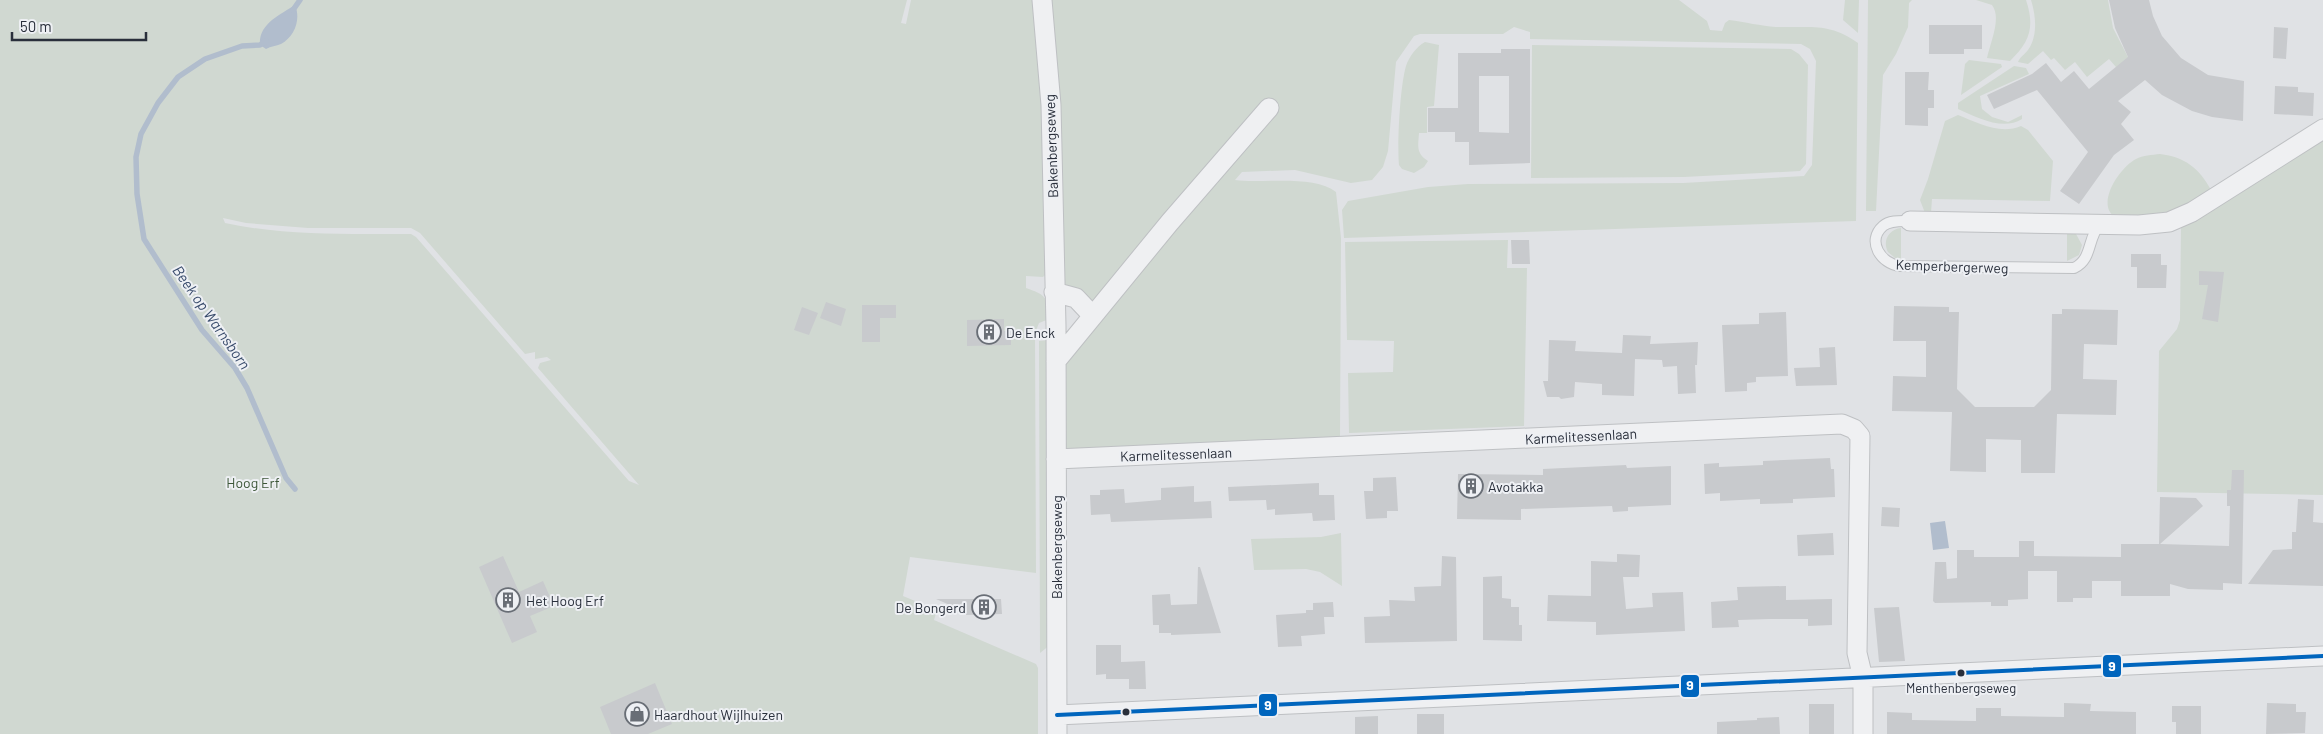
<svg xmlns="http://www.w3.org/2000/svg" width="2323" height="734" viewBox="0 0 2323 734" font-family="Barlow,sans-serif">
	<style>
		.green { fill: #d0d8d1; fill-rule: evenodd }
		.water { fill: #b1bdcd }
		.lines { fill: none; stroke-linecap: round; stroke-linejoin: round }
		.stream { stroke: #b1bdcd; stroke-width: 5.5 }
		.building { fill: #c8cacd; fill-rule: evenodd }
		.lane-casing { stroke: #bec0c3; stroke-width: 12 }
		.street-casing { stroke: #bec0c3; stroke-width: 21 }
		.lane { stroke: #eff0f2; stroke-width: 10 }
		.street { stroke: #eff0f2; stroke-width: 19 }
		.bus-1-casing { stroke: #eef0f4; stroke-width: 8 }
		.bus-1 { stroke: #0065bd; stroke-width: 4 }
		.bus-dot { fill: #292f3b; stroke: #eef0f4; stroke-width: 2 }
		.labels { text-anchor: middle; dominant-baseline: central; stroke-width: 4; stroke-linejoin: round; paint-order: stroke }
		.bus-label { font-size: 13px; fill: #292f3b; stroke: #eef0f4 }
		.street-label { font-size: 14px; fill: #292f3b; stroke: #eef0f4 }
		.poi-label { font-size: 14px; fill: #292f3b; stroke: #eef0f4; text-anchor: start }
		.park-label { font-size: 14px; fill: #3c5638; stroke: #eef0f4 }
		.water-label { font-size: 15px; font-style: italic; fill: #384b6b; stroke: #eef0f4 }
		.line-badge { stroke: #eef0f4; stroke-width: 2 }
		.badge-label { font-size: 14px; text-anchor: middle; font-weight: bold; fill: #fff }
	</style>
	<rect width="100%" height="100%" fill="#e0e2e5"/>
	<path class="green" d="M0,0H907L901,23L906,24L911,0H1679L1707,21L1710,30L1722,31L1725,23L1729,20C1745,22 1761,26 1776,27C1810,28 1829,22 1858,43L1856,221L1344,238L1342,210L1348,201L1428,187L1468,184L1683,183L1804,176L1812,165L1816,61L1810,49L1801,44L1530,39V32L1514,27L1503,34H1420L1414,36L1396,62L1388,151L1383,167L1372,180L1351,183L1295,170L1242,172L1235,180C1261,184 1314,174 1336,192L1341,238L1340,438L1071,451L1063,448L1062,363L1093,320L1062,282L1044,103L1047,273L1043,277L1026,276V288C1046,295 1048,297 1049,319L1039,323L1035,333L1036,573L910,557L903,596L937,610L934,620L1036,664L1038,668V734H0ZM223,218L246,223L308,228H411L420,233L525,354L535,352V359L547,357L551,360L540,363L538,368L639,485L629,481L416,237L411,234C349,234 286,236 225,223Z
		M1845,0H1859L1858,33L1843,20Z
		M1868,0H1912L1909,3L1908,27L1896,54L1883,75L1876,211H1866Z
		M1976,0H2026C2035,27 2030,42 2010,61L1987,58C1990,43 2002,18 1992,5Z
		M2031,0H2108L2113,28L2129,59L2122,74L2109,59L2087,77L2075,62L2065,70L2054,58L2051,60L2043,51L2028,64L2018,62C2020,57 2024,55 2028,50C2038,36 2036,16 2031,0Z
		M1425,42L1439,45L1434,106L1427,107V133H1419C1418,147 1416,153 1428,161L1424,167L1414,173L1402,169L1399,165C1397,145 1400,86 1406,66C1409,57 1416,47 1425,42Z
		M1532,45L1791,49L1799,54L1808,65L1806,164L1800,171L1684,177L1531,178Z
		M1969,60L2001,64L2002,67L1961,95L1965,64Z
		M2014,66L2026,68L2029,74L1980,96L1982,109L1992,117L2008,122L2022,115V119C2003,131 1978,118 1958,109V103Z
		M1958,115C1978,123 2000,135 2021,126L2028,130L2053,161L2050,201L1932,199L1931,213H1925L1920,200L1928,179L1945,121Z
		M2323,137V495L2157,492L2159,351L2177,329L2180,320L2181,225Z
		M2160,154C2185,157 2199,168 2211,190L2210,194L2167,214L2115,217C2095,204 2120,167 2136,159C2143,155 2152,155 2160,154Z
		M1901,228V258H1895L1888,252C1882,241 1889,229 1901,228Z
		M2067,231L2076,234L2082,245L2079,255L2067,261Z
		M1508,240L1507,268H1527L1524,426L1349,433L1348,373L1393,372L1394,341L1347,340L1345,242Z
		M1049,340L1050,645L1040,653L1039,341Z
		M1341,533L1342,586L1320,572L1306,569L1254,570L1251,539L1321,537Z"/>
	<path class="water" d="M295,5C301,19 295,36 281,44C276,46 271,46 266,49L260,45C258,24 280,15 295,5Z
		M1945,521L1949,548L1933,550L1930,523Z"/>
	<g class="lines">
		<path class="stream" d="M293,10L300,0
			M266,41L260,45L242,46L205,59L178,77L158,103L141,134L136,157L137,194L144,239L202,330L235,368L247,388L286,478L295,489"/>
	</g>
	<path class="building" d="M2109,0H2149L2153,16L2162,36L2181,58L2208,75L2244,81L2243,121L2212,117L2192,111L2162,95L2145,80L2118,101L2131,112L2121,124L2134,140L2114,155L2079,204L2060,191L2088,152L2037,90L1994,109L1987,95L2032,74L2046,63L2061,82L2074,71L2089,89L2128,57L2115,28Z
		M1929,25H1982V49H1964V54H1929Z
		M2274,27L2288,28L2286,59L2273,58Z
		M1501,49H1530V163L1469,165V142H1455V132H1428V108H1458V53H1501ZM1479,76H1509V133L1479,132Z
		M1905,72H1929L1928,90H1934V108H1928V126L1905,125Z
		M2275,86L2298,87V92L2314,93L2313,116L2274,114Z
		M1511,240H1529L1530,264H1512Z
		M2131,254H2161V265H2167L2166,288H2137V267H2131Z
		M2199,271L2224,272L2218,322L2202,319L2208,285H2199Z
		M826,302L846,309L841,326L820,318Z
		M862,305H896V318H880V342H862Z
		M1894,306L1949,307V312H1959L1957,389L1975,407H2034L2051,390L2052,314H2062V309L2118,310L2117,345L2084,344L2083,379L2117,380L2116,415L2057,414L2055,473H2021V440L1986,439V472L1950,471L1952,412L1892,411L1893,376L1926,377V341H1893Z
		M802,307L818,313L809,335L794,330Z
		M1786,312L1788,376L1756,377V382L1747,383V391L1725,392L1722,325L1759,324V313Z
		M1004,319V331H1011V345L967,346V320Z
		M1623,335L1651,336L1650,344L1698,342L1697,365H1695L1696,393L1678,394L1677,366L1663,367L1662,360L1635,359L1634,396L1602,395V384L1575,382L1574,397L1561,399L1559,397H1547L1543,381H1548L1549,340L1576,341L1575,351L1622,353Z
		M1835,347L1837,385L1796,386L1794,368L1820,367L1819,348Z
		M1830,458L1831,469H1834L1835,497L1793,499V503L1760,504V499L1720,501V493L1705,494L1704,464L1719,463V467L1763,465V461Z
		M1626,465L1627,468L1671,466V505L1628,507V511L1613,512L1612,506L1521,509V520L1457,519L1458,474L1543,475V469Z
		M2232,470H2244L2242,584L2223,583V590L2188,589L2170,584V596H2121V581H2092V598H2073V602H2057V571H2028V599L2008,600V606H1991V602L1935,603L1933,601L1935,562H1946L1947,579L1957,578V550H1974V557H2019V541H2034V556L2121,557V544H2159L2160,497L2196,498L2203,506L2160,544L2229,546L2230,506H2227V490H2231Z
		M1396,477L1398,511H1387V518L1366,519L1364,491H1373V478Z
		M1319,483V495H1334L1335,520L1313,521L1312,513L1275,515V509L1267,510L1266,500L1229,501L1228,487Z
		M1194,486V502L1211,501L1212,518L1111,522L1110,514L1091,515L1090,495H1100V490L1124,489L1125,503L1161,500V488Z
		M2298,499L2314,500L2313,522L2323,523V586L2248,584L2273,550L2292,549V532H2296Z
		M1882,507L1900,508L1899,527L1881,526Z
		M1833,533L1834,555L1798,556L1797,535Z
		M1617,554L1640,555L1639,577H1623L1626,609L1653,607L1652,593L1683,592L1685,631L1596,635V622L1547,621L1548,595L1591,596V561L1617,562Z
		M503,556L519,592L543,581L554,606L530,616L537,632L512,643L479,567Z
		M1442,556L1456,557L1457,641L1365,643L1364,617L1390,616L1389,600L1415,601L1414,587L1441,586Z
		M1198,567H1200L1221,633L1171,635V633H1159V625H1153L1152,595L1170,594L1171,605L1197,604Z
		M1502,576V598L1511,599V607H1519V625H1522V641L1483,640V577Z
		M1786,586V600L1832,599V625L1808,626V619H1770L1738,620L1739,627L1712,628L1711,602L1738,600L1737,587Z
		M936,599H1001L1002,614L966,615V612Z
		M1333,602L1334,617H1324L1325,634L1301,636L1302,646L1278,647L1276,615L1306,613V610H1313V603Z
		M1899,607L1905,661L1879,662L1874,608Z
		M1096,645H1121V662L1145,661L1146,689H1129V679H1106V674L1096,675Z
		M655,683L672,724L648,734H611L600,707Z
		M2064,703L2091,704L2090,711L2136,712V734H1887V712L1912,713V720L1976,721V708H2001V716L2064,717Z
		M2267,703L2296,704V712H2306L2305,733L2266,734Z
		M1809,704H1834V734H1809Z
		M2172,706H2201V734H2176V722H2172Z
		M1417,714H1444V734H1417Z
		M1378,716V734H1355V717Z
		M1779,717L1780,734H1717V722L1757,720V718Z"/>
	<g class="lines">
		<g class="lane-casing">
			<path id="lane" d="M1910,221C1901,221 1890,220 1883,226C1866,241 1881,264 1900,266L2074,268C2093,259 2087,238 2100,224"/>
		</g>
		<g class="street-casing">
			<path id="street" d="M1042,0L1051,105L1056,326L1057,734
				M1910,221L2139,225L2169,222L2192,212L2323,129
				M1054,292L1076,298L1093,316
				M1056,361L1170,222L1269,108
				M1056,459L1842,424L1854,429L1860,436L1857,653L1863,678V734
				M1057,715L2323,656"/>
		</g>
		<use href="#lane" class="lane"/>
		<use href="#street" class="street"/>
		<g class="bus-1-casing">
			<path id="bus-1" d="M1057,715L2323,656"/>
		</g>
		<use href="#bus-1" class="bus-1"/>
	</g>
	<defs>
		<g id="building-ring" transform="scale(1.25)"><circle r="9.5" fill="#eef0f4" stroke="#696e76" stroke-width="1.5"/><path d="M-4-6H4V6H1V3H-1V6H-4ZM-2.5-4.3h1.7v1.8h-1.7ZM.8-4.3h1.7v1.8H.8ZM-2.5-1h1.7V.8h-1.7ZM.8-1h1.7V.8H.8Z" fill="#696e76"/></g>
		<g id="shop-ring" transform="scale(1.25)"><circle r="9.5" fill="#eef0f4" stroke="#696e76" stroke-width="1.5"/><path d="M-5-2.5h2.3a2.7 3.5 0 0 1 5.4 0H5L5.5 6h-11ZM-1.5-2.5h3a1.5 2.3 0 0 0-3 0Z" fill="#696e76"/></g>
	</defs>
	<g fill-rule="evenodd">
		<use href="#building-ring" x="989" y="332"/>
		<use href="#building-ring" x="1471" y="486"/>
		<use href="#building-ring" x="508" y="600"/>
		<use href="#building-ring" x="984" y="607"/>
		<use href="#shop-ring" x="637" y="714"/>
	</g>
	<g class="bus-dot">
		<circle cx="1961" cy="673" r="4.5"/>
		<circle cx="1126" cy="712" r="4.5"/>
	</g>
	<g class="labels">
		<g class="bus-label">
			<text x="1961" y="688">Menthenbergseweg</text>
		</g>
		<g class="street-label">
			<text transform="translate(1051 146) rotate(-92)">Bakenbergseweg</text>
			<text transform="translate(1952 266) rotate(2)">Kemperbergerweg</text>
			<text transform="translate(1581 436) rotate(-3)">Karmelitessenlaan</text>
			<text transform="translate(1176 454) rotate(-2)">Karmelitessenlaan</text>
			<text transform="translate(1056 547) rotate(-90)">Bakenbergseweg</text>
		</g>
		<g class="poi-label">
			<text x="1006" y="332">De Enck</text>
			<text x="1488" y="486">Avotakka</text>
			<text x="526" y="600">Het Hoog Erf</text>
			<text x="966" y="607" text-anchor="end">De Bongerd</text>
			<text x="654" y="714">Haardhout Wijlhuizen</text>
		</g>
		<g class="park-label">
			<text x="253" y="482">Hoog Erf</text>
		</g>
		<g class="water-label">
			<text transform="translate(212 317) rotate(55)">Beek op Warnsborn</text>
		</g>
	</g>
	<g class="line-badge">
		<rect x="2102" y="654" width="20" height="24" rx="5" fill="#0065bd"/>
		<rect x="1680" y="674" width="20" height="24" rx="5" fill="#0065bd"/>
		<rect x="1258" y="693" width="20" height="24" rx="5" fill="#0065bd"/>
	</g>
	<g class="badge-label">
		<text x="2112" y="671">9</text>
		<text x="1690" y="690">9</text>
		<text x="1268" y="710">9</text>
	</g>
	<path d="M12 32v8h134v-8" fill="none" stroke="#292f3b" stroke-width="2.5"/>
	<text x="20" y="32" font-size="15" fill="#292f3b" stroke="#eef0f4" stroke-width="4" paint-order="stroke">50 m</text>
</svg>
